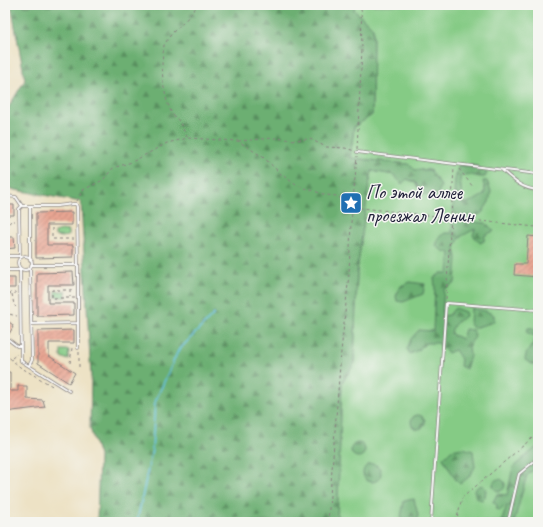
<svg xmlns="http://www.w3.org/2000/svg" width="543" height="527" viewBox="0 0 543 527" font-family="Caveat,sans-serif">
	<style>
		.green { fill: #85cb85; stroke: #547660 }
		.forest { fill: url(#forest-firs); stroke: #476856 }
		.lines { fill: none; stroke-linecap: round; stroke-linejoin: round }
		.stream { stroke: #64c2e2; stroke-width: 1.5 }
		.building { fill: url(#building-hatch) }
		.lane-casing { stroke: #888280; stroke-width: 3.5 }
		.path { stroke: #888280; stroke-width: 1; stroke-dasharray: 3 3; stroke-linecap: butt }
		.lane { stroke: #fff; stroke-width: 2 }
		.labels { text-anchor: middle; dominant-baseline: central; stroke-width: 3; stroke-linejoin: round; paint-order: stroke }
		.poi-label { font-size: 20px; fill: #22223b; stroke: #f6f6f2; text-anchor: start }
	</style>
	<defs>
		<pattern id="forest-firs" width="22" height="20" patternUnits="userSpaceOnUse"><rect width="22" height="20" fill="#6caf72"/><path d="M5 1l3.5 6h-7zM16 11l3.5 6h-7z" fill="#588e5f"/></pattern>
		<pattern id="building-hatch" width="6" height="6" patternUnits="userSpaceOnUse"><rect width="6" height="6" fill="#e8a592"/><path d="M-1 1l2-2M0 6l6-6M5 7l2-2" fill="none" stroke="#bc8678"/></pattern>
	</defs>
	<rect width="100%" height="100%" fill="#f6f6f2"/>
	<filter id="ink" filterUnits="userSpaceOnUse"><feTurbulence type="fractalNoise" baseFrequency=".025" numOctaves="2"/><feDisplacementMap in="SourceGraphic" scale="8" xChannelSelector="R" yChannelSelector="G"/><feConvolveMatrix kernelMatrix="1 2 1 2 8 2 1 2 1" color-interpolation-filters="sRGB"/></filter>
	<filter id="wash" filterUnits="userSpaceOnUse"><feTurbulence type="fractalNoise" baseFrequency=".012" numOctaves="4" result="noise"/><feDisplacementMap in="SourceGraphic" scale="16" xChannelSelector="R" yChannelSelector="G"/><feGaussianBlur stdDeviation="0.9" result="paint"/><feColorMatrix in="noise" values="0 0 0 0 0 0 0 0 0 0 0 0 0 0 0 0 0 1.4 0 .05"/><feComposite in="paint" operator="in"/></filter>
	<g filter="url(#wash)">
		<rect width="100%" height="100%" fill="#ede2c5"/>
		<path class="green" d="M355,5H538V522H337L342,383L354,364L357,272L368,190L372,171L394,175L415,182L418,188L430,170H415L408,164L350,158L354,127L372,115L373,28L354,10Z
			M61,230L68,231V236L61,237L55,236V232Z
			M55,291H66V297H55Z
			M61,350H69L68,360L61,357Z"/>
		<path class="forest" d="M11,5H355L354,10L373,28L372,115L354,127L350,158L409,164L415,170H430L441,186L437,196L423,194L415,182L407,179L402,184L394,175L372,171L368,190L357,272L354,364L342,383L337,522H97L99,456L90,428L91,377L81,202L5,188V113L25,80Z
			M459,165L477,166L487,173L485,177C474,178 472,172 461,176L460,179L463,204L475,200L484,195L485,190L483,181H487L491,191L489,202L482,213L476,216H458L453,211L455,177Z
			M452,220L486,223L494,231L485,235L484,241L480,243L473,235L475,229L460,237L456,245L455,250L457,257L455,283L444,289L442,316L449,315L455,308L465,312L466,316C458,321 452,324 451,334L462,339L465,329L473,330L475,337L469,345L470,356L466,369L460,366L461,359L455,350L448,353L438,343H426L420,349L410,354L407,349L411,339L419,330L433,331L435,287L434,278L441,273H448L450,253L443,251L436,246L439,237L445,233H452Z
			M409,282L425,284L423,294L403,302L397,301L396,296L401,286Z
			M471,308L486,311L494,315V322L473,328L470,324Z
			M528,328H533L538,332V364H532L525,360L526,354L537,337L526,332Z
			M411 422a7 7 0 1 1 14 0a7 7 0 1 1-14 0Z
			M351 450a7 7 0 1 1 14 0a7 7 0 1 1-14 0Z
			M538,446V466L527,475L514,522L502,521L507,504L501,510L496,509L497,505L493,502L497,494L507,495L513,467Z
			M463,448L473,451L475,467L469,477L460,484L456,480L443,458L451,450Z
			M363 473a9 9 0 1 1 18 0a9 9 0 1 1-18 0Z
			M493 485a6 6 0 1 1 12 0a6 6 0 1 1-12 0Z
			M483,485L486,490L485,497L482,500L476,498L474,490L479,486Z
			M414,499L418,515L417,522H403L401,517L404,501Z"/>
		<g class="lines">
			<path class="stream" d="M137,522L152,450L155,402L178,351L214,314"/>
		</g>
		<g id="blocks">
			<path class="building" d="M5,205H14V215H5Z
				M72,212V225H47V245H73V257L36,258V213Z
				M528,236L538,237V277L514,275L515,264H526Z
				M5,237H14L15,248L5,249Z
				M73,272L74,285H48V303H74V315L37,316V273Z
				M5,278H15V288H5Z
				M5,319L13,325L12,327H13L9,334L8,333L6,335H5Z
				M74,330V343H49V356L75,373L69,383L38,363V331Z
				M5,372H10V391H18V386H27V399L43,400L45,407L5,412Z"/>
		</g>
	</g>
	<g filter="url(#ink)">
		<use href="#blocks" fill-opacity="0" stroke="#888280" stroke-width="1"/>
		<g class="lines">
			<g class="lane-casing">
				<path id="lane" d="M357,152L538,174
					M502,170C513,180 522,189 538,190
					M5,196L16,197L22,206
					M30,206H57L73,204H76L77,207L78,265
					M5,256H20
					M18 263a7 7 0 1 1 14 0a7 7 0 1 1-14 0Z
					M20,258L19,209L22,206H30V260
					M31,265H78V323L31,324
					M20,268L21,361L69,391
					M5,270H20
					M78,323V348
					M5,337L17,346H20
					M29,366L32,360L30,268
					M431,522L446,303L538,310
					M508,522L519,474L538,458"/>
			</g>
			<path class="path" d="M187,137L179,121L172,114L167,102L163,83L162,63L164,45L172,33L184,22L198,5
				M238,141L274,138L296,140L310,139L326,147L345,148L355,151
				M357,149L362,49L361,5
				M459,169L473,187
				M77,201L83,190L103,180L113,168L132,162L167,143L188,138L238,141L263,157L281,174L296,185L326,195L337,196L352,207L536,227L538,211
				M5,228L11,221H15
				M52,228V239H75
				M70,290V297
				M12,294L14,305L16,307
				M75,298H52V290H75
				M446,299L454,168
				M5,306L10,293H16
				M5,311L9,314L17,316
				M79,352V368
				M5,354L20,367L54,387
				M12,358L17,354
				M70,363L72,348
				M328,522L341,352L349,274L351,223L357,156
				M456,522L462,498L538,433"/>
			<use href="#lane" class="lane"/>
		</g>
	</g>
	<defs>
		<g id="sight-square" transform="scale(1.15)"><rect x="-9" y="-9" width="18" height="18" rx="4" fill="#1f6fb2" stroke="#f6f6f2"/><path d="M0-6L1.8-2.2L6-1.7L2.9 1.2L3.7 5.4L0 3.3L-3.7 5.4L-2.9 1.2L-6-1.7L-1.8-2.2Z" fill="#fff"/></g>
	</defs>
	<g fill-rule="evenodd">
		<use href="#sight-square" x="351" y="203"/>
	</g>
	<g class="labels">
		<g class="poi-label">
			<text x="366" y="192">По этой аллее<tspan x="366" dy="23">проезжал Ленин</tspan></text>
		</g>
	</g>
	<rect width="543" height="527" fill="none" stroke="#f6f6f2" stroke-width="20"/>
</svg>
